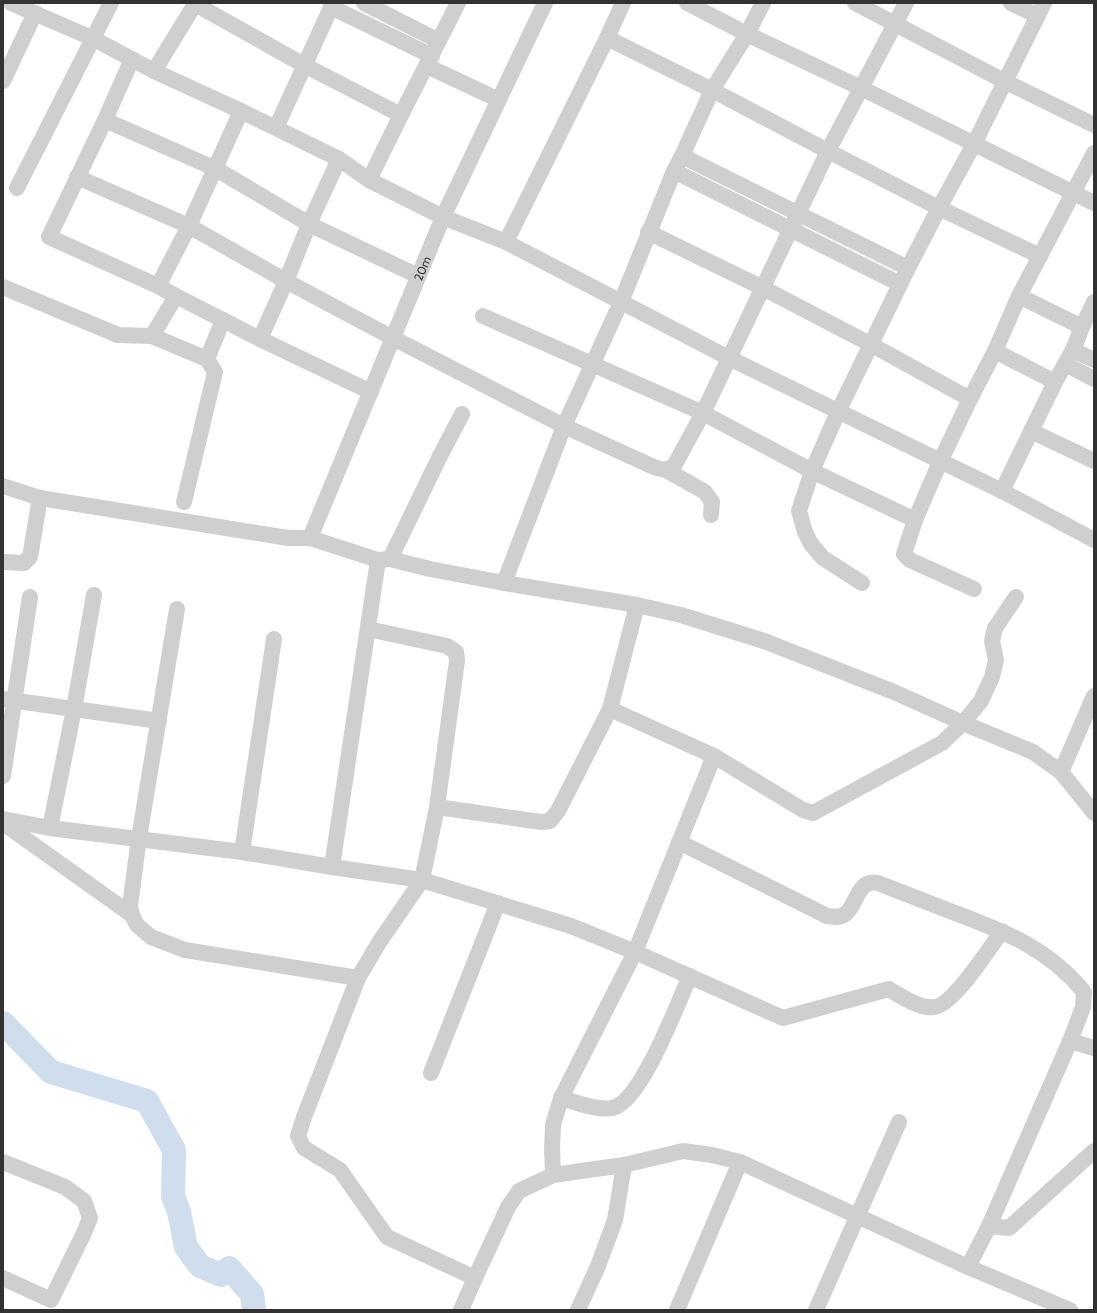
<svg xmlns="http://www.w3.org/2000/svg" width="1097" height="1313" viewBox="0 0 1097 1313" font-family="Cabin,sans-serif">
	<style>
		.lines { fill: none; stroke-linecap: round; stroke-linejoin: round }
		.river { stroke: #cfdded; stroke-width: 24 }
		.minor { stroke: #cfcfcf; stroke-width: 16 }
		.labels { text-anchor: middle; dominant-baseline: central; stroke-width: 4; stroke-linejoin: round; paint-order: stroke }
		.street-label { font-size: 12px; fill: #323232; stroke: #fff }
	</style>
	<rect width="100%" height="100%" fill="#fff"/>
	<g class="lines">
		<path class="river" d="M3,1023L51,1072L147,1101L174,1150L173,1196L179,1212L186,1247L200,1266L221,1275L229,1268L252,1294L254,1310"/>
		<g class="minor">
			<path d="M11,3L94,39L154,71L241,111L339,159L369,180L443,217L506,242L729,358L1002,491L1094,540"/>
			<path d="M364,3L439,41"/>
			<path d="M687,3L747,34L861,88L1094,203"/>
			<path d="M855,3L1006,82L1094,125"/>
			<path d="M1011,3L1038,16"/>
			<path d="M331,7L432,56"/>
			<path d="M607,38L712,90L828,151L939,208L1040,256"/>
			<path d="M132,59L105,120L49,237L158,286L176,296L260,339L371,392"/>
			<path d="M427,66L499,100"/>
			<path d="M154,71L195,4L304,65L401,115"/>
			<path d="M3,81L35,13"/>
			<path d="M105,120L216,169L309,224L418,276"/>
			<path d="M276,128L333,3"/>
			<path d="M682,156L908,268"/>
			<path d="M674,171L900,284"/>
			<path d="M77,177L189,226L286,281L393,338L564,426L656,468L666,470L705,492L712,502L711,515"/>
			<path d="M369,180L401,115L458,3"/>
			<path d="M17,188L111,3"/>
			<path d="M648,232L763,288L872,345L970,399"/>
			<path d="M506,242L607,38L623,3"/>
			<path d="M158,286L189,226L241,111"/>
			<path d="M3,287L118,335L152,336L176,296"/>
			<path d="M1019,296L1082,327"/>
			<path d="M483,316L703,413L812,471L915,520L940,462L970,399L995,351L1019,296L1094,153"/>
			<path d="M152,336L207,359"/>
			<path d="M260,339L286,281L309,224L339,159"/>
			<path d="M1073,350L1094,360"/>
			<path d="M995,351L1055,382"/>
			<path d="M1065,364L1094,379"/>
			<path d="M1031,431L1094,461"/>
			<path d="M666,470L674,466L703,413L828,151L906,3"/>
			<path d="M3,486L40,498L288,538H310L378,560L390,559L430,569L504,583L637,605L681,615L764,641L894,692L963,723L1033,752L1061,772L1094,813"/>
			<path d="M1002,491L1055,382L1073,350L1082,327L1094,302"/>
			<path d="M184,502L215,372L207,359L223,320"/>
			<path d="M915,520L904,554L910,560L974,589"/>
			<path id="s1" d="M310,538L443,217L545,3"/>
			<path d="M390,559L440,456L462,414"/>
			<path d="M3,562L24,563L30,557L40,498"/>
			<path d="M504,583L564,426L621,302L674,171L682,156L712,90L747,34L763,3"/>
			<path d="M862,583L823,558L811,544L805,532L799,511L812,471L838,412L908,268L939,208L974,144L1044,3"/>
			<path d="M177,609L139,838L130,906L132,915L137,925L151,937L185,950L358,978"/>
			<path d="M368,629L447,646L456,652L457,661L437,807L422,880L380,941L358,978L304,1117L298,1136L304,1148L340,1170L387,1237L475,1278L461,1310"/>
			<path d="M3,699L159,721"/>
			<path d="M610,709L714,756L803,810L813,813L942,743L963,723L981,701L992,677L996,660L992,641L995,628L1016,597"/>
			<path d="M1061,772L1094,696"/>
			<path d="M3,776L30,597"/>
			<path d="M437,807L541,822L550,821L558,811L610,709L637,605"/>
			<path d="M3,819L50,828L242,852L332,867L422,880L571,926L635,952L783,1018L889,989C900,996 920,1009 934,1007C953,1006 990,947 1002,931"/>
			<path d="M3,823L132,915"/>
			<path d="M50,828L74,709L94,595"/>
			<path d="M679,842L827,916C830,916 834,917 837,917C858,916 853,878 878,883C904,893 930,903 955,913C1006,932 1049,949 1084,992L1083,1007L1070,1041L989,1226L968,1267"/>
			<path d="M242,852L274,639"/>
			<path d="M332,867L378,560"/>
			<path d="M1070,1041L1094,1048"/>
			<path d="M431,1073L498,903"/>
			<path d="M561,1098C575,1102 597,1111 612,1108C641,1103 677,1004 690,976"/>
			<path d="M3,1162L65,1187L84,1201L90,1218L83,1235L51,1300L3,1278"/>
			<path d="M740,1162L968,1267L1070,1310"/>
			<path d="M553,1175L552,1149L553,1125L561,1098L635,952L714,756"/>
			<path d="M989,1226L1009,1228L1094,1151"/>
			<path d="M475,1278L508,1207L519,1191L553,1175L624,1165L683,1151L712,1155L740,1162L677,1310"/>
			<path d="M578,1310L598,1266L615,1220L624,1165"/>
			<path d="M816,1310L899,1122"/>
		</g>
	</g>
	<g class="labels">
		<g class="street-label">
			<text stroke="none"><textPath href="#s1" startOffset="292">20m</textPath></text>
		</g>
	</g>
	<rect width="1097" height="1313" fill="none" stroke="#323232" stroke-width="8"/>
</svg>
